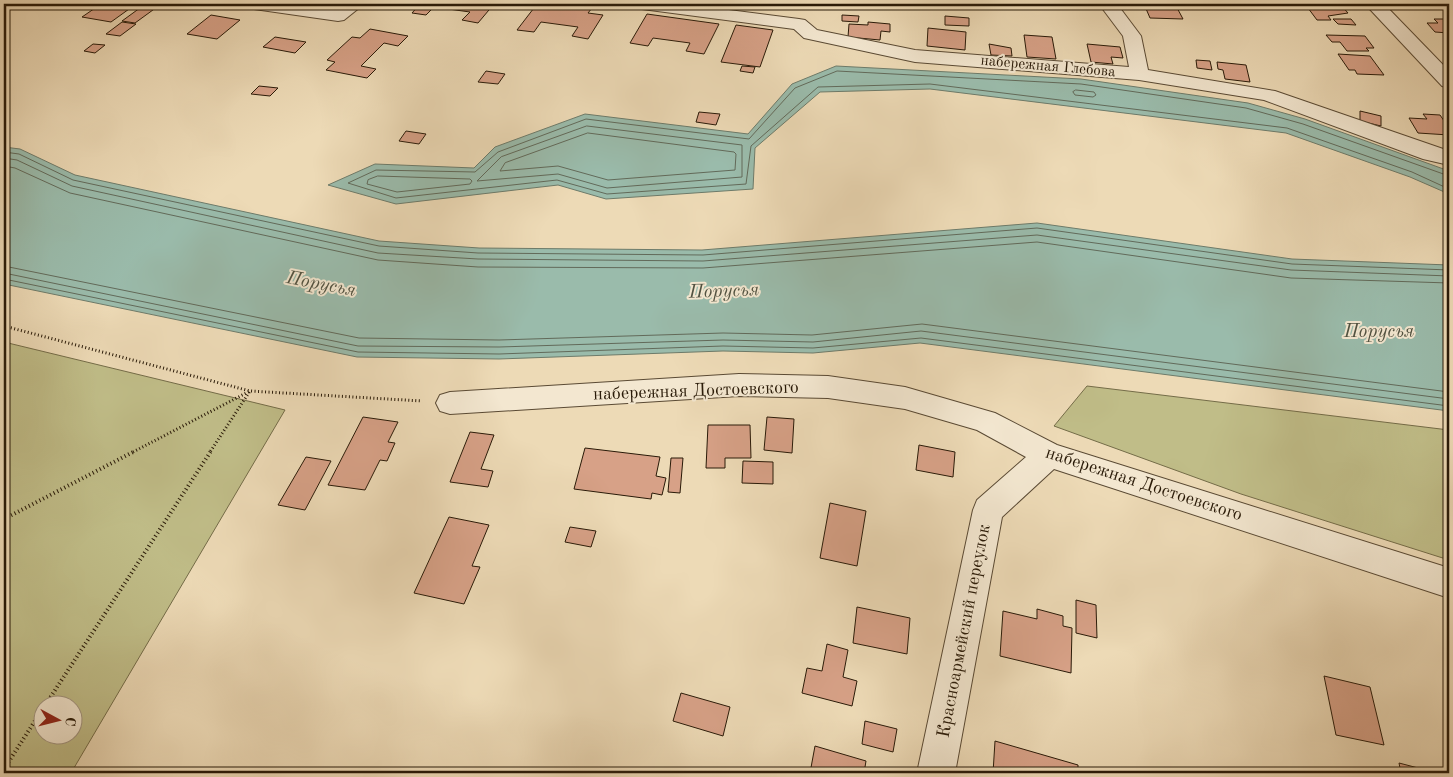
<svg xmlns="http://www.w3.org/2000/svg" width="1453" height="777" viewBox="0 0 1453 777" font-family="'Old Standard TT',serif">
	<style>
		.green { fill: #c0bd88; stroke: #746c48; fill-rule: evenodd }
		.water { fill: #9abbab; stroke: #6d7b6a }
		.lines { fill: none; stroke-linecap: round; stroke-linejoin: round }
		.shore { stroke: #626a5a; stroke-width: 1 }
		.building { fill: #d7a187; stroke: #291a08 }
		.minor-casing { stroke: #5a4a34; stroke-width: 2 }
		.path-far1 { stroke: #291a08; stroke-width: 3; stroke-dasharray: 1 2.5; stroke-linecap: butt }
		.path { stroke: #291a08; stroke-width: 4; stroke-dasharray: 1 3; stroke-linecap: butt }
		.minor { fill: #f3e7d0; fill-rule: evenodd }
		.labels { text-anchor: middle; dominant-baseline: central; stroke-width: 4; stroke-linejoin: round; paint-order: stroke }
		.far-street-label { font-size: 15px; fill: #291a08; stroke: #f3e7d0 }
		.street-label { font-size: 18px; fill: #291a08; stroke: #f3e7d0 }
		.water-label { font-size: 19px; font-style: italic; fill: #515241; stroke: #f3e7d0 }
	</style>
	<rect width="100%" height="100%" fill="#eddab6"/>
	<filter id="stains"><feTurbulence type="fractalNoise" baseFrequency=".004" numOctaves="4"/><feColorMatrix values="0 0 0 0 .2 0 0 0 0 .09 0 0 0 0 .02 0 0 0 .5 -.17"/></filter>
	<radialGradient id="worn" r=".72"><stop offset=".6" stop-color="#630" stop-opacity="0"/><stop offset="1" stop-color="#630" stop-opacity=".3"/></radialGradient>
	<path class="green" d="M4,342L285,410L71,773H4ZM42,704H72V734H42Z
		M1087,386L1449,430V560L1241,494L1054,426Z"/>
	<path class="water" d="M836,66L1081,79L1248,103L1305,119L1449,171V194L1410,177L1286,133L930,89L820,92L755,148L753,189L606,199L558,185L396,204L328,185L375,164L474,168L495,147L585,114L748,134L792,84Z
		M4,147L20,149L75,175L379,241L479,248L702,250L1037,223L1292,259L1449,265V411L920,343L813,353L723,351L499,359L357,357L4,284Z"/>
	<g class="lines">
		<path class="shore" d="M1076,90L1094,92L1096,95L1093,97L1075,95L1073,92Z
			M587,126L742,145V177L607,188L558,174L477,181L501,157Z
			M588,133L734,152L736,154L735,170L608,180L558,166L500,171L505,163Z
			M4,152L19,154L73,180L379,246L478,253L703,255L1037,228L1292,264L1449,270
			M4,158L17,160L72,186L378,253L478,259L703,261L1037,235L1291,270L1449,276
			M4,166L15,168L70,193L378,260L478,267L703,268L1037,242L1291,278L1449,283
			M378,176L470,179L472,181L470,184L397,192L367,184L368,180Z
			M1449,176L1303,124L1246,108L1081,84L837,71L795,88L749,139L586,119L498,152L475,172L376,170L348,183L396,198L557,180L607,194L746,184L751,146L818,87L930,84L1287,128L1412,172L1449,189
			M4,266L359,338L499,340L723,333L812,335L922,324L1449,392
			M4,273L358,346L499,347L723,340L813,342L921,331L1449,399
			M4,279L358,352L499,354L723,346L813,348L921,338L1449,406"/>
	</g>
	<path class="building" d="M101,4H136L111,22L82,17Z
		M420,4H494L478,23L462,20L470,12L434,7L426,15L412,13Z
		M537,4H564L592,8L588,13L603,15L588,39L572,36L578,27L541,22L534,32L517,30Z
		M1144,4H1175L1183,19L1150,18Z
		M1305,4H1340L1348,13L1328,16L1331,20H1317Z
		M1406,4H1435L1440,9L1409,8Z
		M144,5L157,7L135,23L122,21Z
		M647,14L719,24L704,54L686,51L690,43L653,38L648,46L630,43Z
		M211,15L240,20L217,39L187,34Z
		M842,15L859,16L858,22L842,21Z
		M945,16L969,18V26L945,25Z
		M1333,19H1351L1356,25L1338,24Z
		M1434,19H1448L1449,33L1435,32L1427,23H1438Z
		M122,22L136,24L120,36L106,34Z
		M868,22L890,24V32L881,31L880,40L848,37L849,24L868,25Z
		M736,25L773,30L760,67L721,62Z
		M928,28L966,32L965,50L927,46Z
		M370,29L408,36L398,46L384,43L361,66L376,69L367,78L326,70L335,62L327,60L352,37L360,38Z
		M1024,35L1052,37L1056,59L1027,57Z
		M1326,35L1365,36L1374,48H1366L1369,51H1347L1340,42H1332Z
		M275,37L306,42L295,53L263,47Z
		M93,44L105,45L95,53L84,51Z
		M989,44L1011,48L1012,56L991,55Z
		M1087,44L1120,47L1123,58L1111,57L1113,64L1091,62Z
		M1338,54L1370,56L1384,75L1357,74L1355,70H1349Z
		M1196,60L1210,61L1212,70L1197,68Z
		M1217,62L1246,65L1250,82L1225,79L1223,70L1218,69Z
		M742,66L755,67L753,73L740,71Z
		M486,71L505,74L498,84L478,82Z
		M259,86L278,88L270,96L251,94Z
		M1360,111L1381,116V126L1360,121Z
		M699,112L720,114L716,125L696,122Z
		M1423,114L1440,115L1449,128V135L1418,133L1409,118L1427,119Z
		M406,131L426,134L419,144L399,141Z
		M363,417L398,422L388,442L395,443L387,461L380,460L365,490L328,485Z
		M767,417L794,419L792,453L764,450Z
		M708,425H750L751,458H725V468H706Z
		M470,432L494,435L481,469L493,471L488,487L450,482Z
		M919,445L955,452L953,477L916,470Z
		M585,448L660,457L656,476L666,478L662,495L652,493L651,499L574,489Z
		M306,457L331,461L305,510L278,505Z
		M671,458H683L680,493L668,492Z
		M743,461L773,462V484L742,483Z
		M830,503L866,511L857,566L820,558Z
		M449,517L489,525L472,566L480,567L464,604L414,593Z
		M570,527L596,531L591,547L565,542Z
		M1076,600L1096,605L1097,638L1076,633Z
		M857,607L910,618L907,654L853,643Z
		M1037,609L1063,616V626L1072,628L1071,673L1000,656L1003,611L1037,619Z
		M827,644L848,650L843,677L857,681L852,706L802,693L807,668L822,671Z
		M1324,676L1370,687L1384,745L1336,735Z
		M681,693L730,707L723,736L673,721Z
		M865,721L897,729L893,752L862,744Z
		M995,741L1078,765V773H993Z
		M815,746L866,761L864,773H810Z
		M1399,763L1422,769L1423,773H1401Z"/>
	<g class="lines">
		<g class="minor-casing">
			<path id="minor" d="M245,4H290L335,10L344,4H364L344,20L338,21L254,9L248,8Z
				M633,4H682L799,19L805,20L817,30L915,50L1129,67L1123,36L1099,4H1117L1141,36L1148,70L1275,91L1449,151V165L1423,159L1264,100L1139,80L915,62L804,38L794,29L642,9L636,8Z
				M1365,4H1384L1449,71V88L1442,86Z
				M739,374L828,376L905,387L995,413L1057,445L1449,568V598L1054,469L1002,517L955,773H917L973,510L977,500L1026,457L977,430L905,409L828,398L739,396L450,414L440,411L436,403L440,395L450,392Z"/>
		</g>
		<path class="path-far1" d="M4,326L250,391L422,401
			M133,452L250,391L210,452"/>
		<path class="path" d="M4,519L135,451
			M46,704L211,451
			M4,769L42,710"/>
		<use href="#minor" class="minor"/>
	</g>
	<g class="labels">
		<g class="far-street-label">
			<text transform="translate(1048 67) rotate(5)">набережная Глебова</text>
		</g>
		<g class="street-label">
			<text transform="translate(696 391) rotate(-2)">набережная Достоевского</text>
			<text transform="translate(1144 484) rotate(18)">набережная Достоевского</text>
			<text transform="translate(964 631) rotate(-79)">Красноармейский переулок</text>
		</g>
		<g class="water-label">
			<text transform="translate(321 285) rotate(11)">Порусья</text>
			<text transform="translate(724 292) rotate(-2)">Порусья</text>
			<text x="1379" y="332">Порусья</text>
		</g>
	</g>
	<rect width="1453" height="777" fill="none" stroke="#eddab6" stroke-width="20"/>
	<rect x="5" y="5" width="1443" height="767" fill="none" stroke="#291a08" stroke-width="2.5"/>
	<rect x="10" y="10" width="1433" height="757" fill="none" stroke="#291a08"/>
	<g transform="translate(58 720) rotate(97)"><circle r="24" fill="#f3e7d0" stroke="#a29580"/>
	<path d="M0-4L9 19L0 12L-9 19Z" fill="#8f2418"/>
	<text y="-8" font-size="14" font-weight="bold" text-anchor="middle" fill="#291a08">С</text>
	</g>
	<rect width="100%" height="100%" filter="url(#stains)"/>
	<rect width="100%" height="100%" fill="url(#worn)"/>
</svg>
